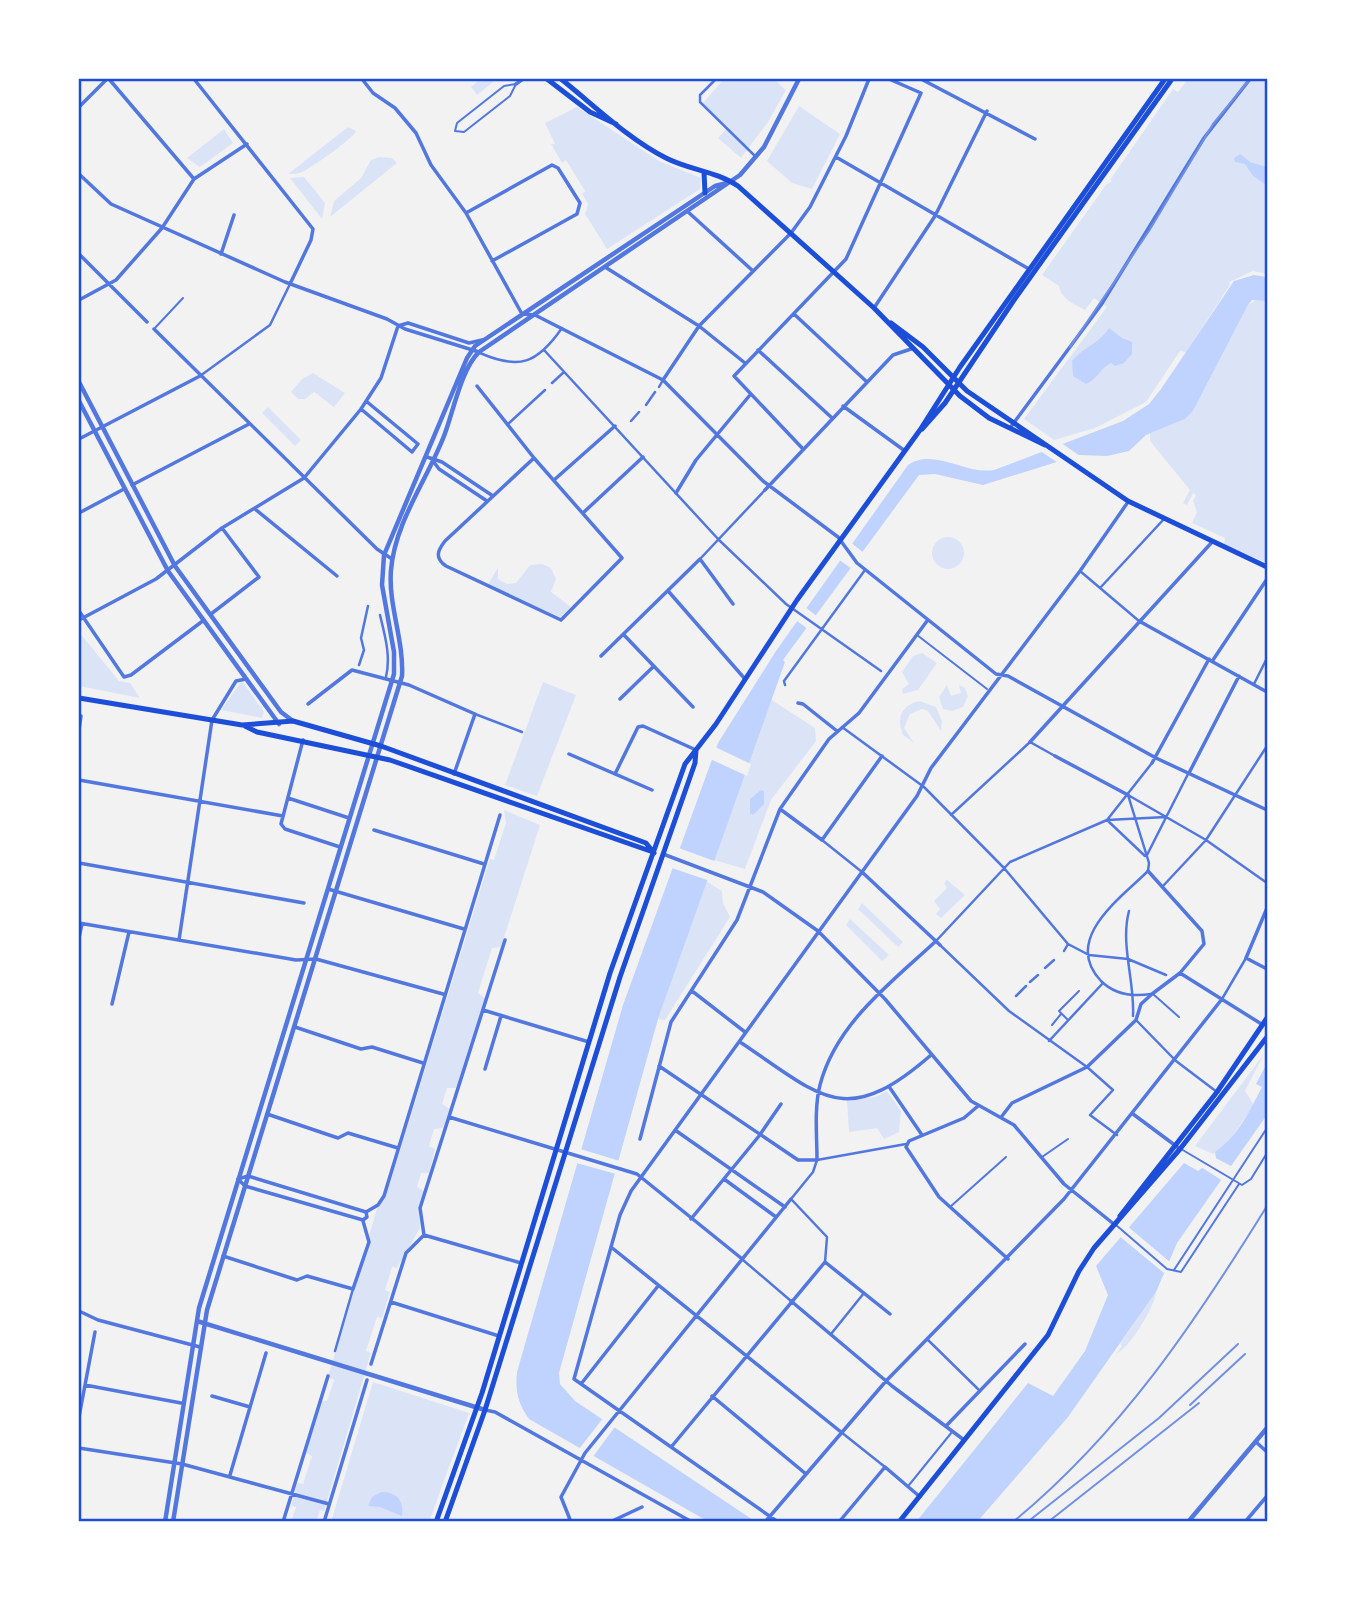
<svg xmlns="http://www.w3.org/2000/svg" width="1346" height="1601" viewBox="0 0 1346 1601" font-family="'Playfair Display',serif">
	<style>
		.green { fill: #dbe4f7 }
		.water { fill: #bfd3fe }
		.pier { fill: #f2f2f2 }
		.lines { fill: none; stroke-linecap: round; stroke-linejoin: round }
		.service { stroke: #5277de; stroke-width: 2 }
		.pedestrian { stroke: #5277de; stroke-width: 2.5 }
		.minor { stroke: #5277de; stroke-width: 3.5 }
		.tertiary { stroke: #5277de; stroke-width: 4.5 }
		.secondary { stroke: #1d4ed8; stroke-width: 5 }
		.tram { stroke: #7290e2; stroke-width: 2 }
		.rail { stroke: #7290e2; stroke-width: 2 }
		.neatline { fill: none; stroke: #1d4ed8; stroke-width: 2.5 }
	</style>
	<rect width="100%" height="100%" fill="#f2f2f2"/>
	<path class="green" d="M480,79H497L477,95L471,87Z
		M724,79H774L786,90L768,122L741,158L718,138L728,127L703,103Z
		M1188,79H1267V274L1253,271L1229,282L1230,285L1186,352L1180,351L1146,402L1095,428L1054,440L1024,419L1107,307L1094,298L1085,310C1074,304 1061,299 1059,286L1042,275L1106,185L1112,181L1110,180L1173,89L1178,92Z
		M799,106L840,134L812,189L792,183L767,161Z
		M577,107L659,161L701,178L700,189L607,249L585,214L588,204L582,194L585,191L566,160L562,163L551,144H555L545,123Z
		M348,127L356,131C355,137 314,166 304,171C299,174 293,174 288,174Z
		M224,129L233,143L200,167L187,158Z
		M379,157L392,158L397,163L330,217L334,201L361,178L371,160Z
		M304,177L325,203L322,219L290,178Z
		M1258,299L1267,301V563L1224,544L1225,538L1192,523L1197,512L1193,501L1196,495L1193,493L1187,505L1183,503L1190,490L1150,441V433L1185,419L1193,411L1248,305Z
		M313,373L345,393L334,407L314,392L305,399H298L291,392L302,379Z
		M268,407L301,440L295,446L262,413Z
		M932 553a16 16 0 1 1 32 0a16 16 0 1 1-32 0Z
		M542,564L551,568L556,579L551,592L571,607L560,617L488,585L498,567V579L507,584L516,583L530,565Z
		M79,632L119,681L130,683L140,698L79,686Z
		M922,653L937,663L918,690L903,694L902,689L909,684L902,672L913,656Z
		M242,681L264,712L262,718L221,710Z
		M543,682L576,695L537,796L505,785Z
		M947,685L951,696L961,693L959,685L965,688L968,696L963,707L952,711L943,709L939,697Z
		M770,699L815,728L816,741L771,800L745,869L714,860Z
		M919,701L936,707L942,721L941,731L928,711L922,709L910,714L904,728L914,743L903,735C896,719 901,705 919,701Z
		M504,810L540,825L501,947L492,948L478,993L485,998L457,1088H447L442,1104L450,1109L443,1128L434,1129L429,1146L435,1149L429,1173H421L417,1187L424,1191L418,1206L420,1228L397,1268L392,1267L385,1290L390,1292L382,1318L377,1317L366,1351L371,1353L324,1511L320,1510L316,1522H291L296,1507L291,1506L297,1483L303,1484L312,1456L306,1453L321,1401H327L334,1380L328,1377L378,1205L388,1189L490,859L494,860L506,823Z
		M947,880L965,895L941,918L936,914L940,909L934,901L947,888L944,883Z
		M706,881L722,891L723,903L730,917L665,1020L658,1019Z
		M862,903L903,942L898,947L858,909Z
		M850,919L889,955L882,961L846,925Z
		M1264,1054L1245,1091L1254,1105L1229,1141L1213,1154L1195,1146Z
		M887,1091L901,1111L899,1132L884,1139L877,1128L849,1132L847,1101L875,1097Z
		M1156,1292C1156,1305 1129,1349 1116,1354L1122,1346L1120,1344Z
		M373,1382L469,1413L429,1522H331Z"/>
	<path class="water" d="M1240,154L1250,162L1267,167V185L1253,176L1245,164L1235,162L1234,158Z
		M1254,275L1267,277V301L1252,300L1248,305L1193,411L1185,419L1146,435L1129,451L1107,456L1079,455L983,485L935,474L919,475L783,660L785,662L658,1019L559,1373L560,1384L575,1401L756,1522H709L529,1419C518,1403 515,1392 517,1372L623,1005L718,743L776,651L908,465C933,447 966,475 994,470L1123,421L1149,404L1161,389L1234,281Z
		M1109,328L1122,338L1132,342V354L1124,363L1115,366L1111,363C1100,368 1098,379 1086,384L1073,376L1072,361C1083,347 1099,344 1109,328Z
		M761,790L764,791V804L753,815L750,813V799Z
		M1267,1063V1113L1264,1119L1177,1243L1156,1292L1068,1417L977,1522H916L1028,1383L1053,1396L1085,1351L1108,1295L1096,1266L1184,1163L1198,1171L1216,1158L1215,1152C1239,1135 1249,1112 1262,1087L1256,1084Z
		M381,1492C397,1492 404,1500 402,1516L380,1507L368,1506L372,1497Z"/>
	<path class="pier" d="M1057,440L1083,458L1061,465L1036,448Z
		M850,542L864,553L852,569L838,559Z
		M805,607L818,617L809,630L797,621Z
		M713,746L751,764L747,776L708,758Z
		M676,847L717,862L710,881L669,867Z
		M577,1148L620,1161L616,1174L573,1162Z
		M1210,1155L1233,1167L1223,1181L1201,1167L1212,1158Z
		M1126,1225L1170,1262L1164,1273L1118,1235Z
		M604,1417L617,1424L592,1458L579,1449Z"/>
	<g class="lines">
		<path class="service" d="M516,84L510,96L464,132L455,131L457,123L504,86Z
			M154,329L183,298
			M917,635L987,689
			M1153,994L1179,1017
			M1067,1019L1059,1011L1079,991
			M1052,1025L1061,1014
			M1181,1149L1242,1185L1251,1179L1267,1153
			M1042,1157L1068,1139
			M950,1207L1006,1157
			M1116,1225L1167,1269L1181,1272L1239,1184
			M1174,1270L1267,1128
			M909,1485L952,1432"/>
		<path class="pedestrian" d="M716,79L700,95V102L756,157
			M544,350L719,540L786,604L881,671
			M480,353C519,370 537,364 562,328
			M200,376L270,325L290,284
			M552,383L564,372
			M659,387L663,380
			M646,405L655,392
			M631,421L639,412
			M508,424L545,390
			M700,559L765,490
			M1080,571L1139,621
			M1100,588L1164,519
			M380,615C385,636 391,656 386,677
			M359,665L364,650L361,638L368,606
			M1254,684L1267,658
			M785,685L784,681L865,570
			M475,714L522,732
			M842,727L924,787L1004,868L1068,944L1089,955L1128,959L1166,975
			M1128,795L1149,863L1148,871C1122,897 1061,939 1101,981C1115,995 1132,997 1151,994
			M1128,795L1206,840L1267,883
			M951,815L1030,742L1055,756
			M1107,820L1152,763
			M1107,820L1145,856
			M822,840L862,872
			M1147,855L1188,774
			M1163,886L1206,840L1267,746
			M1129,911C1120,945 1135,981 1133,1016
			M936,941L1010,862L1107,820L1166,817
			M940,945L1009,1011L1087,1067L1113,1090L1090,1115L1117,1135
			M1064,951L1068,944
			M1045,968L1054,960
			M1030,982L1038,975
			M1016,996L1026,986
			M1222,999L1246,958
			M1136,1020L1176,1061L1217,1092
			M1049,1041L1103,983
			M743,1260L791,1301
			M825,1262L827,1237L791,1199L813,1172L817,1160L906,1144
			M831,1334L864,1293
			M927,1339L980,1391
			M335,1351L353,1289
			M841,1432L885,1467"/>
		<path class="minor" d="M109,79L194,179
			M194,79L313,229L311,240L290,284
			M362,79L373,93L395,108L416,133L431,165L466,213L522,314L535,315L663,380L763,481L838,537L857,563L996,674L1008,676L1156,758L1267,810
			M921,79L1035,139
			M516,84L523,79
			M79,107L107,79
			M836,157L1029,269
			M79,174L111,204L285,282L387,319L405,329L479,352
			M687,211L753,271
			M466,213L552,165L558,168L580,203L577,214L492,261
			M79,254L147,322
			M221,254L234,215
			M605,267L699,326L745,363
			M79,300L116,280L162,228L194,179L247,144
			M874,308L935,216L987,111
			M794,314L867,382
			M154,329L377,549L392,559
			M758,350L831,417
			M663,380L699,326L791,233L810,207L846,136L869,79
			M477,386L534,458
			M843,406L905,451
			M361,409L412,452L418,444L366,401
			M1010,428L1101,305L1204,138L1250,79
			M79,439L200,376
			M803,449L734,376L846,259L921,93L889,79
			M427,457L442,462L493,496
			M534,458L622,558L561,620L446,566C434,558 438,550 445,541Z
			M433,461L439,469L487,501
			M554,480L615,426
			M132,485L249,424
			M765,490L893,355L911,349
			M676,493L696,460L750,395
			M255,509L337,576
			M584,512L643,457
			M79,513L124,489
			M669,592L745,679
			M79,611L124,677L131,675L204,620
			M211,614L259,577L222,528
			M79,620L156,579L222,528L304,478L361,409L381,378L398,326L408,323L469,343L482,340
			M1139,621L1267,692
			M624,635L693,707
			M601,656L700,559L733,604
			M1213,660L1267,579
			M620,699L654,666
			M798,703L803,704L837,731
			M308,704L352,670L409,685L475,714L454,774
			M79,730L81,716
			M303,740L281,824L285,829L340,847
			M1030,742L1213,541
			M569,754L652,790
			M1055,756L1128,795
			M1152,763L1209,659
			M1189,773L1239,676
			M615,774L638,727L643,726L696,750
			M79,780L283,816
			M288,798L349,818
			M780,809L822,840L882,756
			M374,830L484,864
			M663,854L763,892L818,931L885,999L971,1101L1014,1125L1064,1184L1115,1225
			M79,863L304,903
			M862,872L940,945
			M328,889L464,929
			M1267,908L1246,958L1267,969
			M79,923L296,960L316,959L443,994
			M79,938L82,924
			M179,940L212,720L236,681L246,679
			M1180,973L1263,1025
			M692,991L745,1032
			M112,1004L129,932
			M483,1010L589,1042
			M295,1027L361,1049L372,1047L423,1063
			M740,1042C822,1097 845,1130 931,1055
			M659,1066L798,1160H817C817,1136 814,1108 820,1085C836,1023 892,982 936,941
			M485,1069L501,1016
			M890,1088L922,1135
			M978,1106L964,1118L909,1141L906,1147L939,1197L1008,1259
			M267,1114L338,1138L348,1133L398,1148
			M1133,1114L1180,1149
			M1002,1116L1012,1103L1087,1067L1136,1020L1141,1004L1152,994L1180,973L1204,944L1202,931L1148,871
			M449,1117L637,1174L741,1258
			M675,1130L785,1207
			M640,1139L671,1022L737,920L780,809L829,739L859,713L927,621
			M248,1176L366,1212L367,1217L363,1220L245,1186L238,1179Z
			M724,1179L776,1217
			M366,1212L378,1205L384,1196L500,815
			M691,1219L759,1136L781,1104
			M424,1235L521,1263
			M611,1247L841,1432
			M223,1256L297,1280L307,1276L353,1289L369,1242L363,1221
			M791,1301L892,1386L964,1440
			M391,1302L499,1336
			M79,1311L98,1320L200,1347
			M371,1364L406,1253L424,1235L420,1208L505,940
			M581,1384L658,1286
			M85,1385L181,1403
			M212,1396L250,1407
			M712,1396L806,1474
			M485,1410L495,1412L692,1522
			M79,1417L95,1332
			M946,1426L1025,1344
			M1256,1442L1267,1452
			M672,1446L825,1262L890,1314
			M79,1448L182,1464L329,1504
			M230,1475L266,1353
			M283,1522L328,1376
			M324,1522L367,1380
			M571,1522L561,1497L585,1453L791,1199
			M610,1522L642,1507
			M765,1522L886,1381L1064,1199L1222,999
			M778,1522L574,1379L620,1215L631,1191L917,796L931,768L1080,571L1128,502
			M839,1522L885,1467L919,1496
			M1245,1522L1267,1496"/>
		<path class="tertiary" d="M79,382L175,566L281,712L293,721
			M79,401L168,571L279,724
			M197,1321L485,1410
			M165,1522L199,1308L394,674V652L382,585L384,555L467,358L475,346L715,186L727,183
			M173,1522L207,1310L402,676C404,640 388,605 391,570C395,522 427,480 444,436C453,413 461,369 479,352L740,175L764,147L799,79
			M1188,1522L1267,1428"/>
		<path class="secondary" d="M547,79L590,112L616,124
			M561,79C595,106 627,138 666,158C689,170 716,171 738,186L874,308L960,396L989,418L1045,445
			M704,172L705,193
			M891,323L923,347L967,391L1128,501L1267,567
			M922,429L945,403L1014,300L1172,79
			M79,698L242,725L293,721L381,746L646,843L654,853
			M245,726L257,732L390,760L653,852
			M1120,1216L1217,1092L1267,1018
			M436,1522L482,1393L610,973L685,764L716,724L797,600L920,430L960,367L1165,79
			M445,1522L485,1410L620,977L695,763L696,750
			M899,1522L1048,1335L1079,1271L1094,1248L1180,1149L1267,1037"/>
		<path class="tram" d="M1070,347L1149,231L1213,124L1250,79"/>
		<path class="rail" d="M1190,1405L1245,1354
			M1030,1520L1159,1418L1238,1344
			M1013,1522C1121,1433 1194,1324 1267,1206
			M1048,1522L1199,1403"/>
	</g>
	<rect width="1346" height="1601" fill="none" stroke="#ffffff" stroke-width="161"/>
	<rect x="80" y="80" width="1186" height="1440" class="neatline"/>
</svg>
